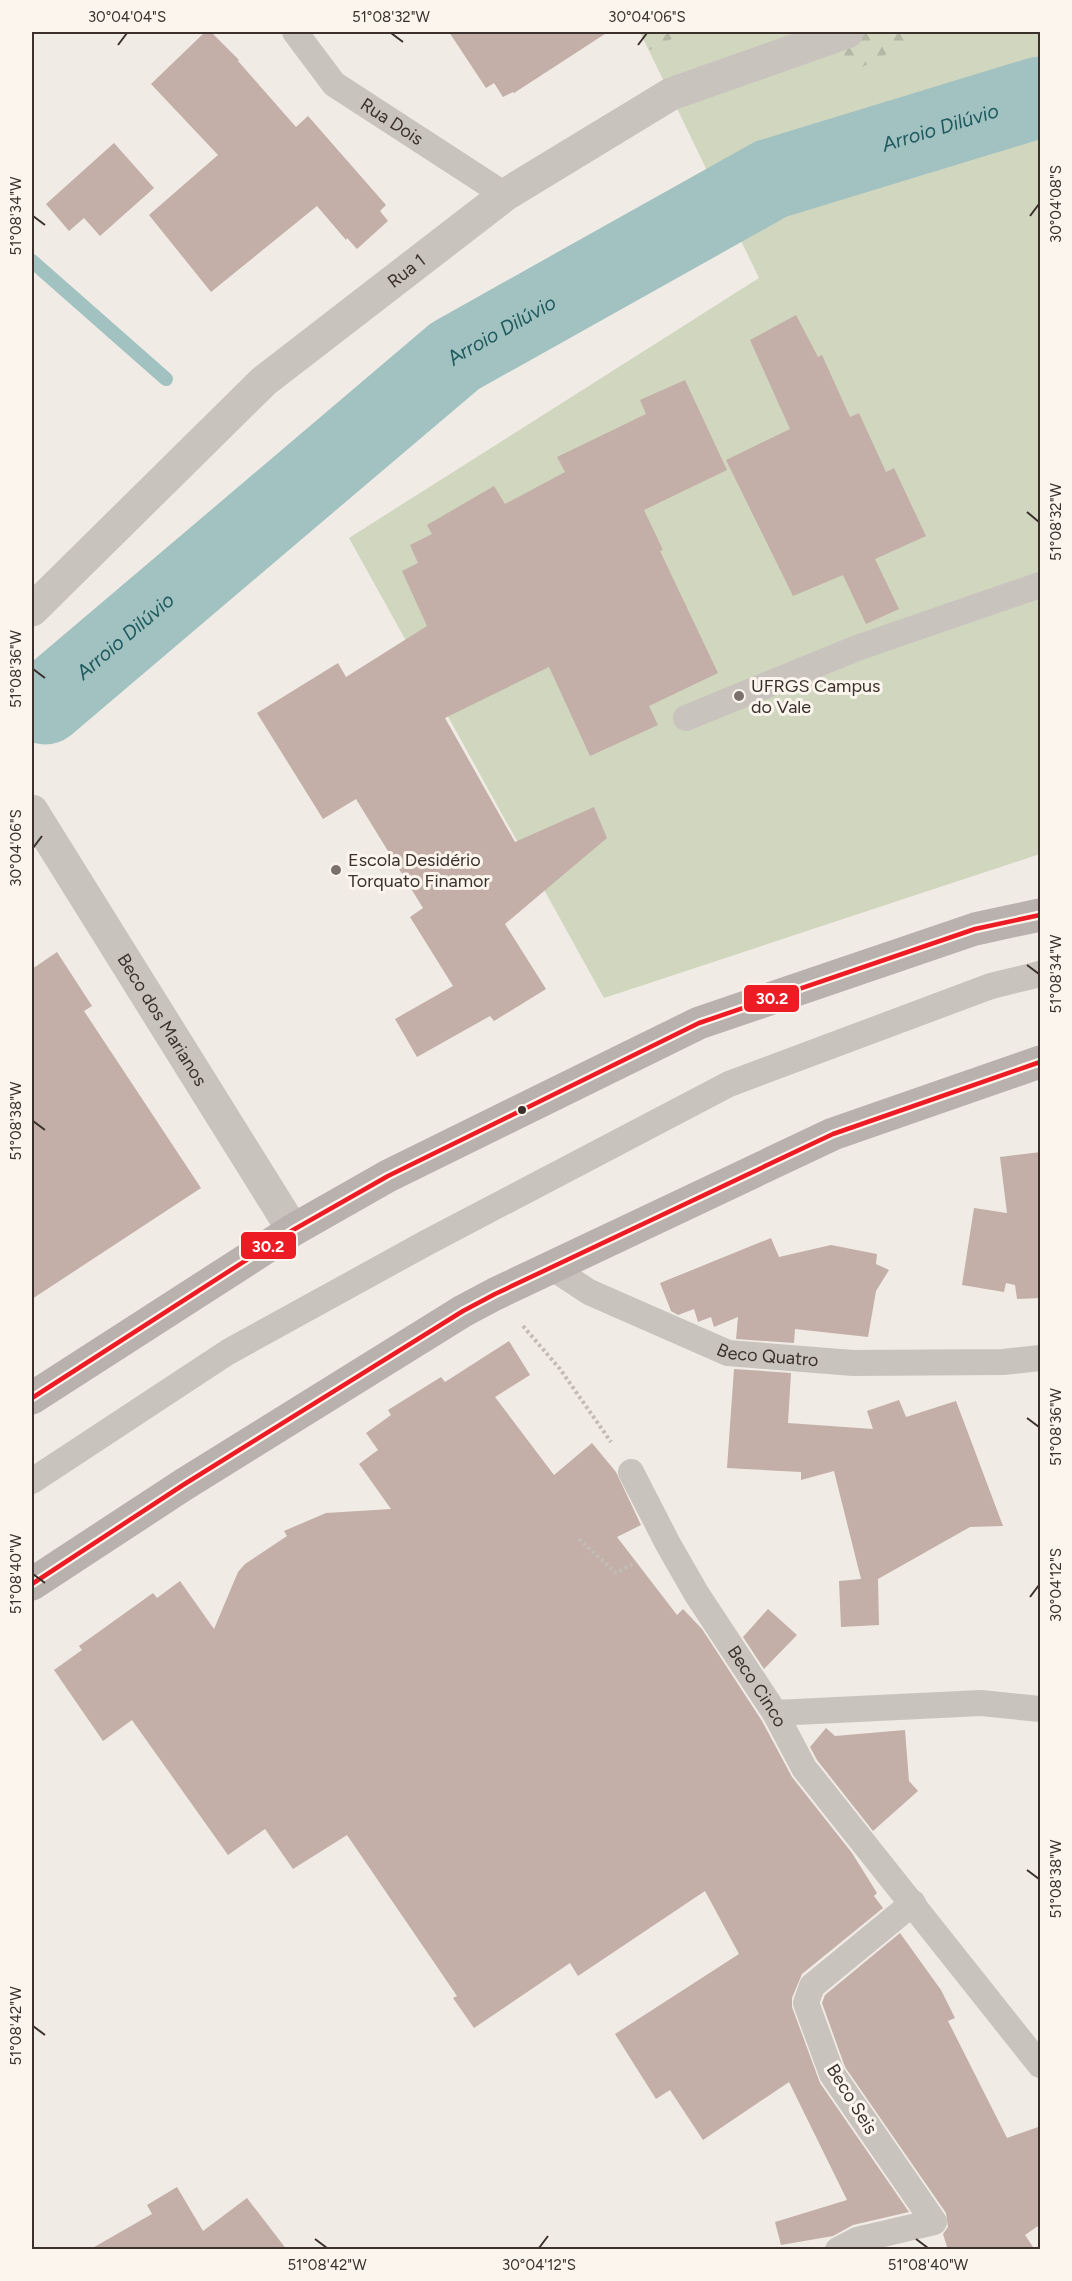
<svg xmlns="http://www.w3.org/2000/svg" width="1072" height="2281" viewBox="0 0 1072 2281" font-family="Figtree,sans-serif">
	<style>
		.grass { fill: #d1d6bf }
		.forest { fill: url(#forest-firs) }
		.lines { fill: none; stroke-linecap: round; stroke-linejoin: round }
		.stream { stroke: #a1c2c1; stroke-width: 14 }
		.river { stroke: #a1c2c1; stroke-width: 81 }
		.building { fill: #c3afa7 }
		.path { stroke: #c2bbb6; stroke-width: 4; stroke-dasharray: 3 3; stroke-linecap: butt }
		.lane { stroke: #c9c3be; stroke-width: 26 }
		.street { stroke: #c9c3be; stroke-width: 33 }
		.primary { stroke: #b8b1ad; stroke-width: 33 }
		.bus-1-casing { stroke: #fbf5ee; stroke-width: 9 }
		.bus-1 { stroke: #ed1c24; stroke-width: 4.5 }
		.ticks { fill: none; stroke: #3b302b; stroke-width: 2 }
		.poi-dot { fill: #7a716c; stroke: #fbf5ee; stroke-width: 2 }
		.bus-dot { fill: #3b302b; stroke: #fbf5ee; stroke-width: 2 }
		.labels { text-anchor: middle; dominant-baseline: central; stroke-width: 6; stroke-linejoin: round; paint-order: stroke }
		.street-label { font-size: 18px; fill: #3b302b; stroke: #fbf5ee }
		.poi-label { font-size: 18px; fill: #3b302b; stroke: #fbf5ee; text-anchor: start }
		.water-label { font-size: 20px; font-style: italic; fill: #1f5a5e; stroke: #fbf5ee }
		.line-badge { stroke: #fbf5ee; stroke-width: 2 }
		.badge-label { font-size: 16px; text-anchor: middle; font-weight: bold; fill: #fff }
		.neatline { fill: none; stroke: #3b302b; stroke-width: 2 }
		.ticks-label { font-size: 15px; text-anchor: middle; fill: #3b302b }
	</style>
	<defs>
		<pattern id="forest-firs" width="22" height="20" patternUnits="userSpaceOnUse" patternTransform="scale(1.5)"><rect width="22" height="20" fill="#d1d6bf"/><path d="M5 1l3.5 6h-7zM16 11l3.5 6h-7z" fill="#b4b8a4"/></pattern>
	</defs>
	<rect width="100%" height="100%" fill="#f0ebe5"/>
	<path class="grass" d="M640,32H1040V854L604,998L349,538L759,278Z"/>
	<path class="forest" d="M640,32H686L649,50Z
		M831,32H929L841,78Z"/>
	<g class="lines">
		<path class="stream" d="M32,261L166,379"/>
		<path class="river" id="s1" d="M45,704L455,356L771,179L1040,97"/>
	</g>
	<path class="building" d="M205,32H211L239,60L238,61L296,127L308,116L386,205L380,211L388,221L357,249L347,238L346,240L317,206L211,292L149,215L218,155L151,84Z
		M449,32H608L514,93L513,92L503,97L494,83L486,88Z
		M114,143L154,188L100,236L84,218L69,231L46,204Z
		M796,315L818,357L822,355L850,417L859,413L886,472L894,468L926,536L875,559L899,609L866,624L843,575L793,596L726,460L790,429L750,340Z
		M685,380L727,470L644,510L663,550L660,551L718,673L649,706L658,725L590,756L549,667L445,718L515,842L594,807L607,838L505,924L546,989L494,1021L490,1016L417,1057L395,1019L453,986L410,917L423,908L356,799L323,819L257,713L338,663L346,677L427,626L402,571L418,563L410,545L432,534L427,525L494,486L505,504L565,472L557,457L646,414L640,400Z
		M57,952L92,1006L84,1011L201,1188L32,1299V969Z
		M1041,1152V1298L1017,1299L1015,1285L1006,1283L1004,1292L962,1285L974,1208L1007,1213L1000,1157Z
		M771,1238L779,1257L831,1245L877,1254L876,1264L889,1270L876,1291L868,1337L795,1329L794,1343L736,1339L738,1317L714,1327L711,1317L698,1322L694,1309L678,1315L671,1311L660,1283Z
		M509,1341L530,1375L495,1397L554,1475L592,1443L616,1472L641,1525L617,1537L677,1615L683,1609L702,1629L762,1721L792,1777L852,1853L877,1893L874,1896L883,1908L802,1974L792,1998V2007L820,2083L909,2212L853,2225L833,2236L781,2245L775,2222L847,2200L789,2082L703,2140L670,2090L656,2099L644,2080L615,2034L739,1954L705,1891L578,1976L570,1963L474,2028L453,1998L457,1996L347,1835L293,1869L265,1829L228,1855L132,1720L103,1741L54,1670L82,1650L79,1646L153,1593L157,1598L180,1581L214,1629L238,1572L245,1564L287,1536L284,1531L326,1513L391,1509L359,1464L378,1450L366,1433L391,1415L388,1410L441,1377L445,1382Z
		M734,1369L791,1373L788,1423L873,1429L867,1411L899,1400L906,1417L956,1401L1003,1526L970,1527L878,1579L879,1625L841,1627L839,1581L861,1579L834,1471L801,1480V1472L727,1468Z
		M768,1609L797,1635L764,1669L743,1637Z
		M826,1728L835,1736L905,1730L909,1781L918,1791L873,1831L817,1760L810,1747Z
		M900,1933L941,1990L955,2018L948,2021L1007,2138L1041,2126V2224L1025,2235L1035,2250H948L943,2234L948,2227L946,2213L845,2067L822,2003L825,1995Z
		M177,2187L203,2231L247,2198L287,2250H89L152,2214L147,2205Z"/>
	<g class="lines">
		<path class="path" d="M523,1326L560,1369L611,1442
			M579,1539L616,1573L636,1562"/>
		<g class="lane">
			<path id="s2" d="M295,32L334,84L505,195"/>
			<path d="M686,718L857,648L1040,585"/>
			<path id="s3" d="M551,1267L589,1292L728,1353L853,1363L1003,1362L1040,1358"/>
			<path id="s4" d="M631,1472L668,1544L696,1593L775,1713L804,1768L1040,2065"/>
			<path d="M32,1481L228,1352L426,1243L729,1084L991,986L1040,974"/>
			<path d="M775,1713L981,1703L1040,1709"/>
			<path d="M838,2250L857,2240L934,2222L832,2074L806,2003L812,1986L913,1903"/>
		</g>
		<g class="street">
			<path id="s5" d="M32,610L264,381L505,195L671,94L847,32"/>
			<path id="s6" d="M32,811L293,1230"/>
		</g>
		<path class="primary" d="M32,1398L293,1230L388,1176L699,1023L975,929L1040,915
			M32,1584L183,1485L463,1311L495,1294L833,1134L1040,1062"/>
		<g class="bus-1-casing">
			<path id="bus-1" d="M32,1398L293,1230L388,1176L699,1023L975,929L1040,915
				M32,1584L183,1485L463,1311L495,1294L833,1134L1040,1062"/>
		</g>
		<use href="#bus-1" class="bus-1"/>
	</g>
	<path class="ticks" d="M391,33L403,42M118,45L127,33M638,45L647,33M33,216L45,225M1030,216L1039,204M1027,512L1039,522M33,669L45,678M33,848L42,836M1027,965L1039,974M33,1121L45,1130M1027,1418L1039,1427M33,1574L45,1583M1030,1597L1039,1585M1027,1870L1039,1879M33,2026L45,2035M315,2239L327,2248M916,2239L928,2248M539,2248L548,2236"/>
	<g class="poi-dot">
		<circle cx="739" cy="696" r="6"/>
		<circle cx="336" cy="870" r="6"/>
	</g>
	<circle class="bus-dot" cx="522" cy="1110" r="5"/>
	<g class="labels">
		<g class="street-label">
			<text stroke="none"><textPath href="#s2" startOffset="134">Rua Dois</textPath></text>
			<text stroke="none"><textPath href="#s5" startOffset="506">Rua 1</textPath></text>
			<text stroke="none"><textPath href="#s6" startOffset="246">Beco dos Marianos</textPath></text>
			<text stroke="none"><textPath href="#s3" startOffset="237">Beco Quatro</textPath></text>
			<text stroke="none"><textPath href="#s4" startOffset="249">Beco Cinco</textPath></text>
			<text transform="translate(852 2099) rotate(58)">Beco Seis</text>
		</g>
		<g class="poi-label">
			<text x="751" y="686">UFRGS Campus<tspan x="751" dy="21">do Vale</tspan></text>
			<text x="348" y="860">Escola Desidério<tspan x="348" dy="21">Torquato Finamor</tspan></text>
		</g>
		<g class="water-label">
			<text stroke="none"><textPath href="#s1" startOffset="1077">Arroio Dilúvio</textPath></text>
			<text stroke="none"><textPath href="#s1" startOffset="591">Arroio Dilúvio</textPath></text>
			<text stroke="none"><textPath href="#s1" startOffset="105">Arroio Dilúvio</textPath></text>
		</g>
	</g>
	<g class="line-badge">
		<rect x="743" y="984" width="57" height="29" rx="6" fill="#ed1c24"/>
		<rect x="240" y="1231" width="57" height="29" rx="6" fill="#ed1c24"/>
	</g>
	<g class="badge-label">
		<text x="772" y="1004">30.2</text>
		<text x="268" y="1252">30.2</text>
	</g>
	<rect width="1072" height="2281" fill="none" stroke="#fbf5ee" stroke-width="66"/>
	<rect x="33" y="33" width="1006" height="2215" class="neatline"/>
	<g class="ticks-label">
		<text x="127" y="22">30°04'04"S</text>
		<text x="391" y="22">51°08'32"W</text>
		<text x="647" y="22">30°04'06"S</text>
		<text transform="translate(1056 204) rotate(-90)" y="5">30°04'08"S</text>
		<text transform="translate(16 216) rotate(-90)" y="5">51°08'34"W</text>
		<text transform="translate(1056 522) rotate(-90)" y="5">51°08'32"W</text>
		<text transform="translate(16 669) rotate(-90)" y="5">51°08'36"W</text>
		<text transform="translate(16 848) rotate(-90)" y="5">30°04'06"S</text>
		<text transform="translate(1056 974) rotate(-90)" y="5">51°08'34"W</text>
		<text transform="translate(16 1121) rotate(-90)" y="5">51°08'38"W</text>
		<text transform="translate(1056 1427) rotate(-90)" y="5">51°08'36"W</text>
		<text transform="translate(16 1574) rotate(-90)" y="5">51°08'40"W</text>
		<text transform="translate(1056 1585) rotate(-90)" y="5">30°04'12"S</text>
		<text transform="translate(1056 1879) rotate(-90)" y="5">51°08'38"W</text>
		<text transform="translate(16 2026) rotate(-90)" y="5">51°08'42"W</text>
		<text x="327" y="2270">51°08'42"W</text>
		<text x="539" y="2270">30°04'12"S</text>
		<text x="928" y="2270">51°08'40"W</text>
	</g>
</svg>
